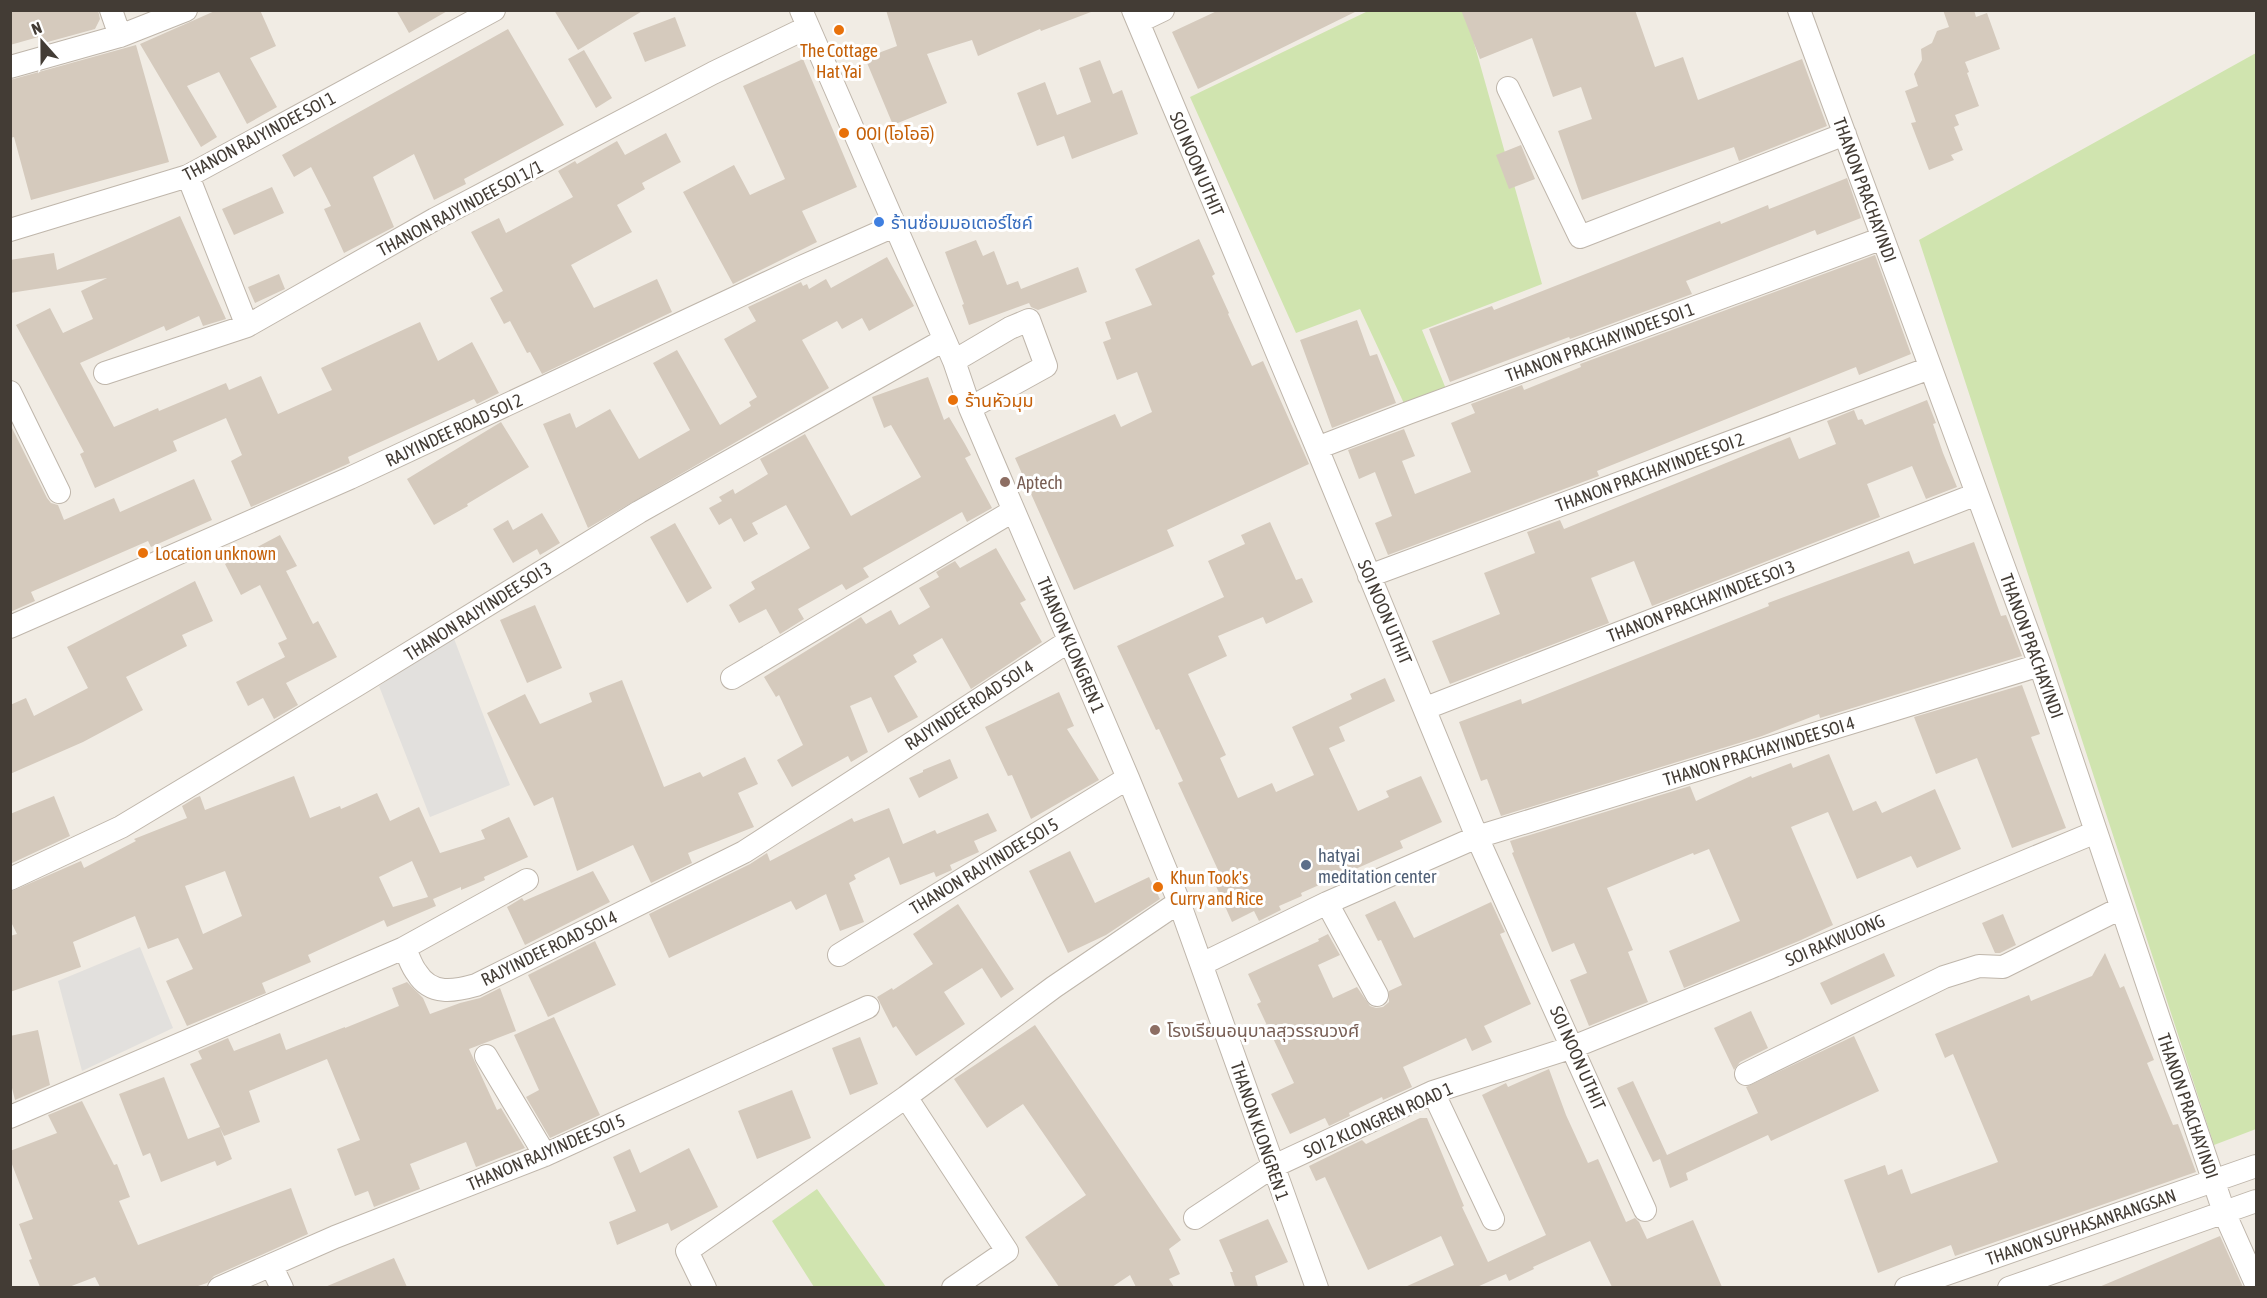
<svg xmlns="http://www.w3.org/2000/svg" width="2267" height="1298" viewBox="0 0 2267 1298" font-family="'Asap Condensed','Noto Sans Thai',sans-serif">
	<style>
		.green { fill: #d0e4af }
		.parking { fill: #e2e0dd }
		.building { fill: #d5cabd; fill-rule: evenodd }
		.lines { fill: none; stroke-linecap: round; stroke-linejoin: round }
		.minor-casing { stroke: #bfb6ab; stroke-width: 24 }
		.minor { stroke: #fff; stroke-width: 22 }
		.food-dot { fill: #e8710a; stroke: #fff; stroke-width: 2 }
		.shop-dot { fill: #3f7fe0; stroke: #fff; stroke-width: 2 }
		.education-dot { fill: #8d6e63; stroke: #fff; stroke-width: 2 }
		.service-dot { fill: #5c6f8a; stroke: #fff; stroke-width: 2 }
		.labels { text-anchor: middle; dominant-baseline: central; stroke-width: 6; stroke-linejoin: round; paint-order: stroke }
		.food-label { font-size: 18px; fill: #c56008; stroke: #fff; text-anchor: start }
		.street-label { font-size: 18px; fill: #433c35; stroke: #fff }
		.shop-label { font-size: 18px; fill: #366cbe; stroke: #fff; text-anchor: start }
		.education-label { font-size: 18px; fill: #785e54; stroke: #fff; text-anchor: start }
		.service-label { font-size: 18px; fill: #4e5e75; stroke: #fff; text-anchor: start }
	</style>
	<rect width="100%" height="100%" fill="#f1ece4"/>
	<path class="green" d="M1368,11H1465L1542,284L1422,330L1446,389L1408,412L1360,309L1296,333L1190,97Z
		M2256,53V1129L2214,1145L1919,240Z
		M817,1189L886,1287H814L772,1221Z"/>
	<path class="parking" d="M453,636L510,785L430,817L379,686Z
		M140,947L173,1028L82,1071L58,981Z"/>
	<path class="building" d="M10,10H98L100,19L95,29L44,43L42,36L10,45Z
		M217,10H260L276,46L250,58L277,107L247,124L219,72L187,86L217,137L201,147L140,44Z
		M396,10H449L409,33Z
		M554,10H644L578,50Z
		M886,10H1091V12L1041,31L1040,29L978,56L972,40L927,54L947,103L893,125L865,58L897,46Z
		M1219,10H1359L1198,89L1172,32Z
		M1461,10H1635L1655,67L1683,57L1698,100L1802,59L1827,126L1739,161L1734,147L1582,200L1558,131L1592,119L1581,87L1553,97L1532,38L1480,59Z
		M1943,10H1974L1976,17L1987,13L2000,49L1965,62L1969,72L1967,73L1979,106L1955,115L1959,125L1954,127L1963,150L1951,155L1954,160L1929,170L1911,123L1916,122L1905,91L1918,86L1914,74L1922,60L1921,49L1932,43L1937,31L1949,27Z
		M675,17L686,46L645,62L633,33Z
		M508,29L564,125L464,179L466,184L434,200L414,154L373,177L394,227L344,253L324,209L331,206L311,167L294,177L282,155Z
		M136,45L169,162L31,200L14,137L10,138V80Z
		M584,50L612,98L596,108L568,59Z
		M803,59L857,187L802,211L817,242L733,284L683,192L734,165L750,195L785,179L743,86Z
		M1100,60L1113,94L1122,90L1138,134L1072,159L1064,136L1037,146L1017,93L1045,82L1057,115L1091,102L1079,68Z
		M666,133L681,162L642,183L645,189L617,205L632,232L571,265L594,308L657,279L672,312L542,374L530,352L527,353L510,321L504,324L490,298L503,291L471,232L499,218L506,233L573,197L558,171L575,161L577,164L617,141L625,155Z
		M1521,145L1535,179L1509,189L1496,155Z
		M1847,178L1861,218L1817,235L1815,230L1686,281L1692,294L1570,339L1569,337L1450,382L1429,329L1492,306L1494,310L1720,221L1721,224L1768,205L1769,209Z
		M272,187L284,213L234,235L222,209Z
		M180,216L226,319L203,326L199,316L166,331L164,326L80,363L114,427L158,408L159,411L226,383L229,390L261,376L278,414L332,390L321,368L420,322L438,361L472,342L499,393L477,404L474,399L348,457L350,463L251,507L231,461L242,455L226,418L173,441L177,451L95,488L80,454L84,452L16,325L50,308L63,333L93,319L81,291L107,278L10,293V260L54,253L57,270Z
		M1199,239L1215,274L1212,276L1229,313L1228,314L1252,366L1263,361L1309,464L1167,530L1174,546L1074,590L1015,458L1115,414L1121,427L1152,412L1137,372L1117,380L1103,342L1111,339L1105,322L1152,305L1135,269Z
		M976,240L983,256L994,251L1007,285L1018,281L1021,289L1078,267L1087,292L1038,310L1031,307L1029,303L969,325L962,305L964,304L945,252Z
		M1875,255L1911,354L1859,375L1856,367L1597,471L1599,476L1388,555L1375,523L1392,516L1375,472L1359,479L1348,450L1404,429L1415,456L1402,461L1415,494L1471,472L1451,423L1475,413L1471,404L1522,385L1524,390L1581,367L1580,364Z
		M887,257L914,306L869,331L862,318L842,329L837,321L802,340L829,388L588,528L543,424L570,413L576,428L610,409L639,459L690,430L653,363L677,350L720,425L751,406L749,402L757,397L724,339L756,321L748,307L801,282L803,286L807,284L809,289L826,279L831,288Z
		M279,274L285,289L255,303L248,287Z
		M1357,320L1370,356L1377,354L1396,403L1332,428L1300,340Z
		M928,377L944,420L949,417L965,444L971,455L965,458L992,508L967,522L962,512L863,568L869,577L846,590L842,584L798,609L804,619L780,634L766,609L739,623L729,605L755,589L751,582L810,548L786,505L752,523L758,534L744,542L731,518L719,525L709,508L722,501L719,497L733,489L735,494L768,474L760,459L805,434L851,516L921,477L891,425L884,428L872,397Z
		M1927,400L1936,423L1933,424L1943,453L1957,487L1926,499L1912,466L1867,484L1880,517L1652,606L1634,561L1591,578L1609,623L1450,684L1432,641L1500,614L1484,573L1535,553L1527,532L1560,520L1564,529L1790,437L1799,459L1836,444L1827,421L1854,410L1858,420L1862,419L1865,425Z
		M501,422L529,467L467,504L468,506L434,525L407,479Z
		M10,424L47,498L51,503L58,505L64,520L114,498L120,512L194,479L212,520L151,547L148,541L31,592L35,601L10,612Z
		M542,513L560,543L540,555L537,549L513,563L493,529L508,520L513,530Z
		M1270,522L1296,580L1302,578L1313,602L1266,624L1263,617L1218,636L1227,656L1188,674L1226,755L1220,758L1238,798L1272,783L1276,792L1314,775L1292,727L1352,699L1350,694L1385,678L1395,701L1339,727L1345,741L1329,748L1358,811L1389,797L1386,791L1421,776L1442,822L1400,841L1403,848L1301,893L1302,896L1279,906L1281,910L1259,921L1254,911L1232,922L1216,886L1224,883L1178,783L1183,781L1159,729L1156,730L1117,646L1224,597L1208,561L1245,544L1241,535Z
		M675,523L712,588L687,603L650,537Z
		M280,535L297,566L286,571L313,624L318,621L337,657L286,683L298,705L274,719L263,698L248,706L236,682L285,657L278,643L287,639L260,585L241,595L225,564Z
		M1974,542L2001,616L2006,615L2022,656L1820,718L1819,714L1762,736L1501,816L1487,779L1481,781L1459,722L1521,699L1522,704L1769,606L1768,603L1909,551L1914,564Z
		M996,548L1026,600L1020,603L1042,642L971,689L942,638L913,655L917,662L894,676L918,717L888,733L871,697L850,706L868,752L851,762L848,756L792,787L777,760L803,745L779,695L776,697L764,677L861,617L866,624L891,610L899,625L930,607L919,588L939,577L936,572L955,561L960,568Z
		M195,581L213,621L182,635L187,646L126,677L143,710L83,742L10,774V705L26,698L34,716L88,688L67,647Z
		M535,605L562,668L527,683L500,620Z
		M622,680L664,787L700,772L703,777L745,757L758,784L738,793L754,827L688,853L692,863L651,883L633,845L577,871L553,797L534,806L487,713L525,694L540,724L592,702L589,693Z
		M2022,685L2040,734L2031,737L2066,828L2012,848L1977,758L1936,774L1914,717Z
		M1059,692L1074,726L1067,729L1099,780L1031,819L1012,775L1008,776L985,727Z
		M1829,754L1853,811L1876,801L1882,813L1935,789L1961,849L1917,868L1911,856L1857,879L1828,812L1791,827L1833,925L1799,941L1684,988L1669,951L1740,921L1709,849L1694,855L1693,853L1607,888L1633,950L1628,952L1648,1002L1589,1026L1570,980L1587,973L1574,943L1552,952L1512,853L1514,852L1510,841L1690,786L1696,801L1751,776L1752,778L1791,763L1793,768Z
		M950,759L958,778L919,798L909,778L923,772V770Z
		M294,776L310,818L340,806L341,809L377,793L390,821L419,807L440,853L485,839L481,830L509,817L528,857L484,877L485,880L461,890V887L433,899L436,906L387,927L384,920L308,955L311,962L262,983L266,993L187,1026L166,981L193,969L178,938L148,949L135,916L73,942L81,967L10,992V936L17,934L10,920V892L81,861L84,868L136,841L134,839L187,818L182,806L195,798L200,796L205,810ZM412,861L428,897L393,907L379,877ZM225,871L242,916L203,934L185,886Z
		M54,796L70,836L10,864V814Z
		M889,808L903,844L935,830L937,834L988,813L997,831L974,841L979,852L950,865L952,870L936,877L934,872L900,885L889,857L854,875L856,879L849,883L864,922L840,931L826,894L796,910L791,901L669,958L649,914L750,864L767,853L770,861L852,818L854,822Z
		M1070,851L1095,903L1149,877L1160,899L1106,935L1068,953L1029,871Z
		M593,871L610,902L525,945L507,907L522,898L524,901Z
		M1395,901L1414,938L1491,902L1505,932L1500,934L1531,1004L1484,1026L1492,1042L1472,1051L1466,1038L1403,1067L1412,1087L1383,1100L1382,1097L1349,1113L1350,1116L1329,1126L1325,1118L1290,1134L1271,1094L1294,1083L1257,1004L1261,1002L1248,974L1319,941L1318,939L1328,934L1340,955L1318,965L1333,998L1357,987L1370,1006L1376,1008L1383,1007L1389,1002V991L1402,985L1381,940L1378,941L1365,915Z
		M958,904L1014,989L1001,998L982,968L944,992L965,1024L916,1056L896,1026L893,1028L877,997L892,988L893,990L933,964L913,934Z
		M2003,914L2016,945L2000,953H1995L1982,923Z
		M595,941L616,985L548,1017L528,975Z
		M1884,953L1895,976L1831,1005L1820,983Z
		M2105,953L2120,988L2124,986L2154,1060L2147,1063L2173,1125L2178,1124L2196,1172L1955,1256L1951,1245L1878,1273L1844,1180L1885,1165L1888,1175L1902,1169L1911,1194L1998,1162L1953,1054L1945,1058L1935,1034L2029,995L2031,1001L2092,976Z
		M407,982L423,998L430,1014L460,1003L480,998L500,988L516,1031L469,1049L497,1110L501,1108L525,1148L476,1167L466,1142L410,1164L420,1189L374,1207L368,1191L355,1196L337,1149L360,1140L327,1059L249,1091L260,1122L224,1136L220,1128L232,1159L217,1166L215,1161L161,1182L150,1153L143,1156L119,1094L164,1077L188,1139L220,1127L190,1064L202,1059L198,1051L228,1038L234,1051L280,1033L286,1050L345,1027V1028L399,1006L392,988Z
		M1751,1011L1768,1048L1740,1062L1734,1070L1714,1028Z
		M554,1017L600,1115L550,1138L526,1097L539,1090L514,1035Z
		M1035,1025L1181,1240L1169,1249L1180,1274L1169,1279L1174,1287H1136L1130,1275L1112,1287H1059L1025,1237L1086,1195L1023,1104L987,1128L954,1079Z
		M38,1030L50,1085L15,1100L10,1080V1036Z
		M1854,1036L1879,1091L1771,1141L1768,1135L1686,1173L1688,1180L1670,1188L1660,1159L1653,1162L1617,1088L1633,1081L1667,1155L1758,1113L1746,1087Z
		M860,1037L878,1084L850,1095L832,1048Z
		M1549,1069L1566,1115L1588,1163L1598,1159L1626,1222L1635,1218L1639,1222L1647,1239L1693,1220L1722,1287H1612L1590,1241L1533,1267L1534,1269L1509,1281L1506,1274L1477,1287H1405L1454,1265L1441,1236L1368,1270L1325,1177L1316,1181L1309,1166L1362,1140L1366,1144L1420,1118H1427L1464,1206L1462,1207L1488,1262L1546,1235L1482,1095L1506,1083L1508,1087Z
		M792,1090L811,1138L757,1159L738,1111Z
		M82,1101L114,1165L117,1164L130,1197L119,1201L138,1245L291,1188L308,1234L214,1276L207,1283L195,1287H100L95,1277L69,1287H40L29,1260L32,1259L19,1224L33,1219L10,1159V1151L57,1133L48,1115Z
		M689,1148L718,1207L671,1231L668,1223L617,1245L609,1222L636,1211L613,1157L630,1149L640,1173Z
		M1268,1219L1288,1262L1255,1276L1258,1287H1235L1230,1272H1233L1219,1240Z
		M2220,1236L2243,1287H2099Z
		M394,1258L407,1287H325Z"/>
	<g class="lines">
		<g class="minor-casing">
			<path id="minor" d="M111,10L120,36
				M801,10L954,361L970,408L1128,778L1179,902L1317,1288
				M1133,10L1317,448L1477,837L1645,1210
				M1799,10L2040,665L2224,1212L2256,1284
				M1138,22L1163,10
				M10,67L120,36L186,10
				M1508,88L1580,237L1845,134
				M188,176L247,326
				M10,230L188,176L494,10
				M954,361L1010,328L1029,320L1046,366L970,408
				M105,373L247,326L435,219L713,73L808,27
				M10,392L59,492
				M1317,448L1408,413L1883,238
				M1369,576L1930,368
				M10,627L350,478L799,268L894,226
				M732,678L1013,511
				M1426,708L1977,494
				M10,879L121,827L357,685L639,512L944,340
				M1327,903L1377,995
				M404,948L527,880
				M839,955L1128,778
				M1202,964L1327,903L1477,837L2040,665
				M486,1056L545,1155
				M1746,1074L1944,977L1979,966L2003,967L2121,908
				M1433,1092L1493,1219
				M906,1097L1007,1251L953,1288
				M10,1117L404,948C409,956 411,966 417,973C431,996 455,991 476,985L744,852L1069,641
				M1195,1218L1272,1167L1433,1092L1573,1047L1769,968L2096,832
				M271,1265L282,1288
				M219,1288L335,1237L545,1155L868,1007
				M705,1288L687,1251L906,1097L1054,987L1179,902
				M1906,1288L2256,1166
				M2009,1288L2256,1201"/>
		</g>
		<use href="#minor" class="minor"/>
	</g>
	<g class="food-dot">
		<circle cx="839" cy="30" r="6"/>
		<circle cx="844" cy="133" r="6"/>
		<circle cx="953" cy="400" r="6"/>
		<circle cx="143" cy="553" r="6"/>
		<circle cx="1158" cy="887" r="6"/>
	</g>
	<circle class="shop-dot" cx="879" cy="222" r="6"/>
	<g class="education-dot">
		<circle cx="1005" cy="482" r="6"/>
		<circle cx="1155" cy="1030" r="6"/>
	</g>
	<circle class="service-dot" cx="1306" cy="865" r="6"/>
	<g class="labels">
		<g class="food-label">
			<text x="839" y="50" text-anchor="middle">The Cottage<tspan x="839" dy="21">Hat Yai</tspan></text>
			<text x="856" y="133">OOI (โอโออิ)</text>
			<text x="965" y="400">ร้านหัวมุม</text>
			<text x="155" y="553">Location unknown</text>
			<text x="1170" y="877">Khun Took's<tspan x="1170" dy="21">Curry and Rice</tspan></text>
		</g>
		<g class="street-label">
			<text transform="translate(259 136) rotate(-28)">THANON RAJYINDEE SOI 1</text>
			<text transform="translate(1197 164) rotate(67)">SOI NOON UTHIT</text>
			<text transform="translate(1865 190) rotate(70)">THANON PRACHAYINDI</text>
			<text transform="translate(460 208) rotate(-28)">THANON RAJYINDEE SOI 1/1</text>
			<text transform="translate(1600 342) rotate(-20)">THANON PRACHAYINDEE SOI 1</text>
			<text transform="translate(454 430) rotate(-25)">RAJYINDEE ROAD SOI 2</text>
			<text transform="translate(1650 472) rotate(-20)">THANON PRACHAYINDEE SOI 2</text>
			<text transform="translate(1701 601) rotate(-21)">THANON PRACHAYINDEE SOI 3</text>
			<text transform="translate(478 611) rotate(-32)">THANON RAJYINDEE SOI 3</text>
			<text transform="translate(1385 612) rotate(67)">SOI NOON UTHIT</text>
			<text transform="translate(1071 645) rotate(67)">THANON KLONGREN 1</text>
			<text transform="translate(2032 646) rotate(70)">THANON PRACHAYINDI</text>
			<text transform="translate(969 705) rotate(-33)">RAJYINDEE ROAD SOI 4</text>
			<text transform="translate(1759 751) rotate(-17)">THANON PRACHAYINDEE SOI 4</text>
			<text transform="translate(984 866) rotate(-31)">THANON RAJYINDEE SOI 5</text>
			<text transform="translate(1835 940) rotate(-23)">SOI RAKWUONG</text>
			<text transform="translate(549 948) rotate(-26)">RAJYINDEE ROAD SOI 4</text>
			<text transform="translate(1578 1058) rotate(66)">SOI NOON UTHIT</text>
			<text transform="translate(2188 1106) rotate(71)">THANON PRACHAYINDI</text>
			<text transform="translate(1378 1120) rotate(-24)">SOI 2 KLONGREN ROAD 1</text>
			<text transform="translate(1260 1131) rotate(71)">THANON KLONGREN 1</text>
			<text transform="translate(546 1152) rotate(-23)">THANON RAJYINDEE SOI 5</text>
			<text transform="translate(2081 1227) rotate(-19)">THANON SUPHASANRANGSAN</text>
		</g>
		<g class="shop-label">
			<text x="891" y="222">ร้านซ่อมมอเตอร์ไซค์</text>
		</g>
		<g class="education-label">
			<text x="1017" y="482">Aptech</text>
			<text x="1167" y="1030">โรงเรียนอนุบาลสุวรรณวงศ์</text>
		</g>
		<g class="service-label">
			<text x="1318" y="855">hatyai<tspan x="1318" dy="21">meditation center</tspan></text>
		</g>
	</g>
	<rect width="2267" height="1298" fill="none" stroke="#433c35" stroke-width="24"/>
	<g transform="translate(42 42) rotate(339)" stroke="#ffffff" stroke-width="4.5" paint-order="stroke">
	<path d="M0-4.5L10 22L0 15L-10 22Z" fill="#433c35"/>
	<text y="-9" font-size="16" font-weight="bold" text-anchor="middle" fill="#433c35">N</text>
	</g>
</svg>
